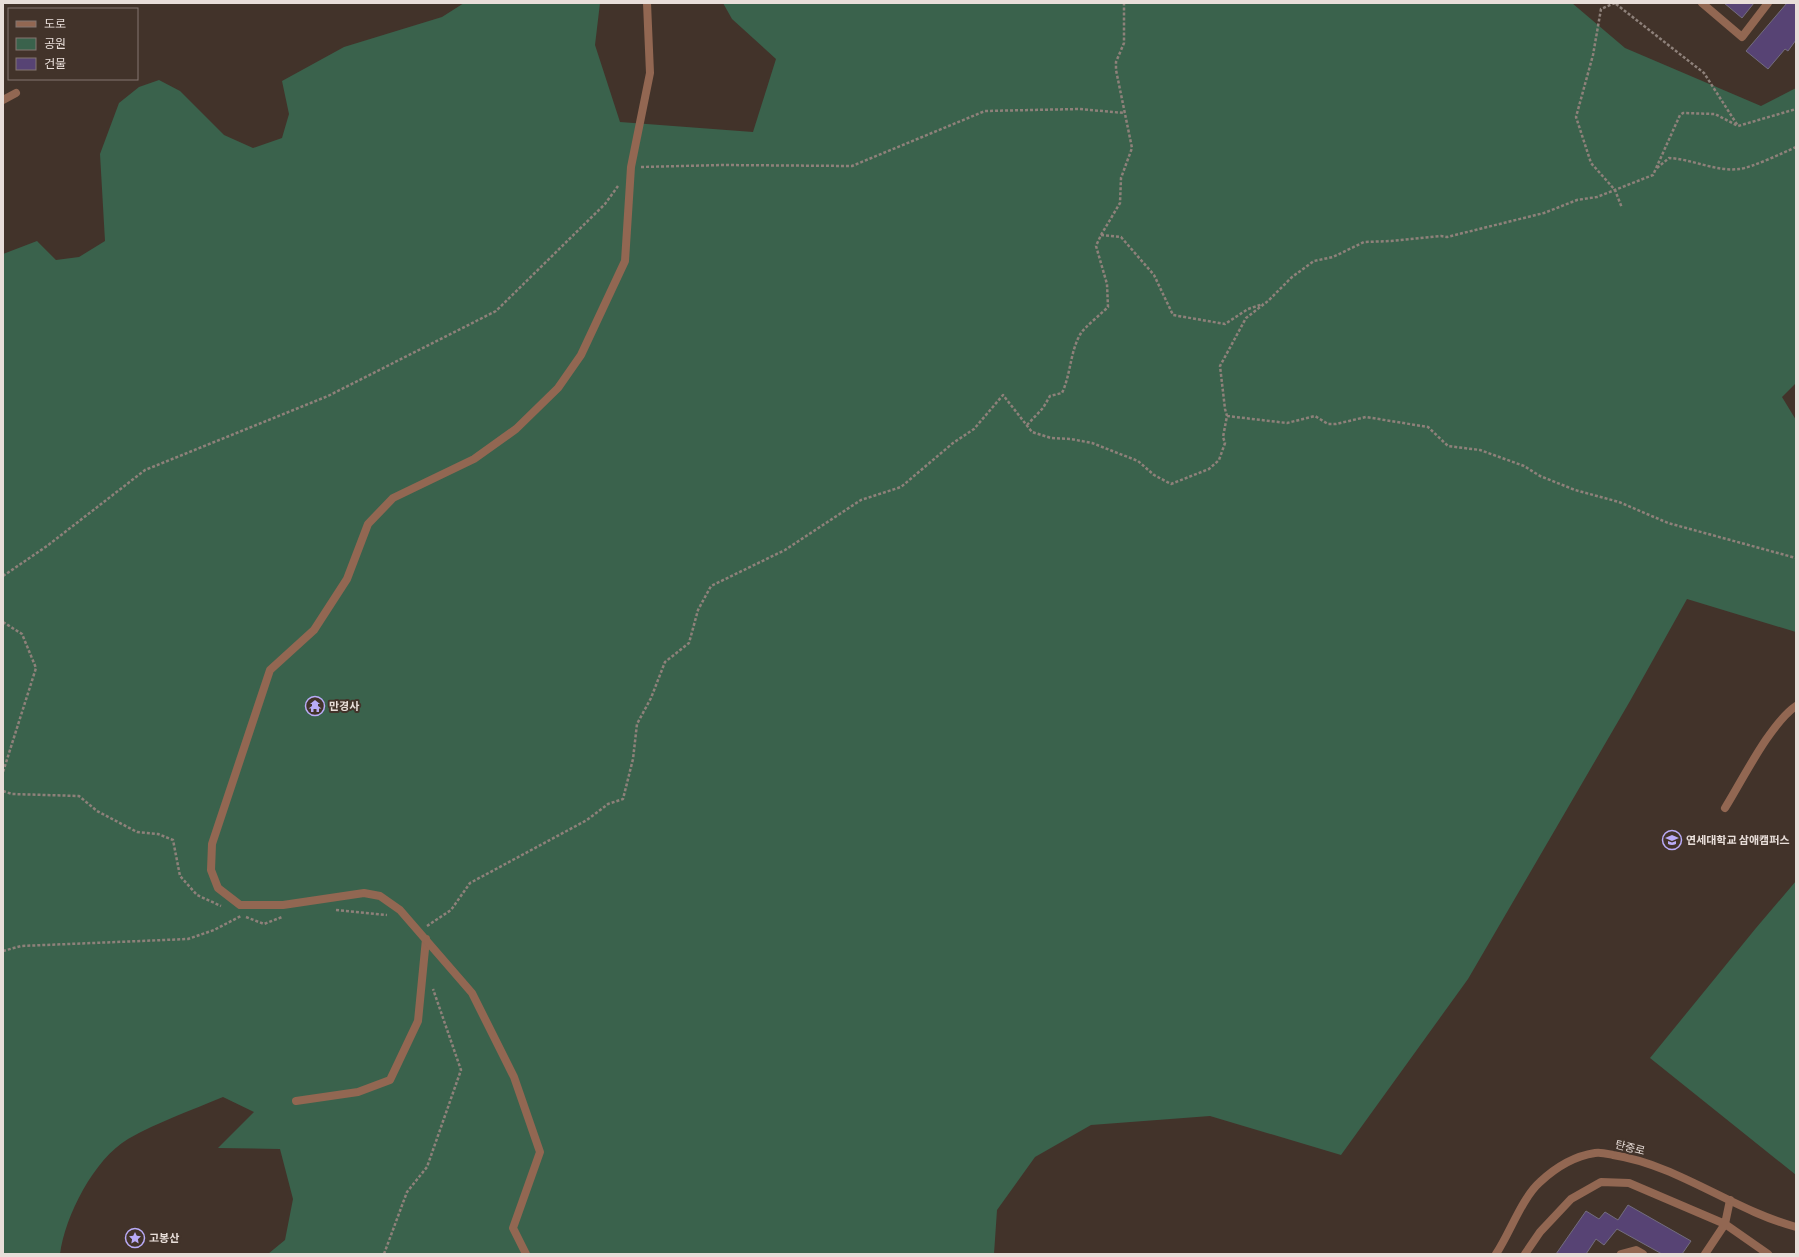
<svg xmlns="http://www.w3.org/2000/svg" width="1799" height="1257" viewBox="0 0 1799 1257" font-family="'Source Sans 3','Noto Sans KR',sans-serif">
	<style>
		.green { fill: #3a624c }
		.building { fill: #574374; stroke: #736d7e }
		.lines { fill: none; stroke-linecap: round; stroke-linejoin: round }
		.path { stroke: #8e817a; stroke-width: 2.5; stroke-dasharray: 3 2; stroke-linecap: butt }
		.lane { stroke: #926752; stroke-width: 8 }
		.street { stroke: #926752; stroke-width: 8 }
		.labels { text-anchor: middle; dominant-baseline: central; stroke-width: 4; stroke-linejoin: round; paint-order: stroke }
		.poi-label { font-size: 11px; font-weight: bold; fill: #e8ded9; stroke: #42332a; text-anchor: start }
		.street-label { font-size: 11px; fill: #e8ded9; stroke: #42332a }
	</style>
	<rect width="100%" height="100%" fill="#42332a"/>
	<path class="green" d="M464,3H600L595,45L620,122L753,132L776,59L732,19L723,3H1572L1625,48L1761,106L1796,88V383L1782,397L1796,420V632L1687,599L1630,701L1468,979L1341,1155L1210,1116L1091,1125L1035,1157L997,1210L994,1254H268L285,1240L293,1199L280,1149L218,1148L254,1112L223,1097C192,1110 158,1122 128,1139C94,1159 65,1216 60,1254H3V254L37,241L56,260L79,257L105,241L100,154L119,103L139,87L159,80L180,91L224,135L253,148L282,138L289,114L282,81L344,47L442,17Z
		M1796,881V1175L1650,1058L1756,928Z"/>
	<path class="building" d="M1724,3H1754L1742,18Z
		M1787,3H1796V40L1788,51L1785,49L1768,69L1746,51Z
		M1628,1205L1691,1241L1682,1254H1662L1617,1229L1604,1245L1596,1239L1586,1254H1556L1586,1211L1599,1219L1605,1212L1618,1220Z"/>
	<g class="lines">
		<path class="path" d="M1615,3L1601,9L1593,55L1576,117L1591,163L1615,190L1622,208
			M1616,4L1704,73L1738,126
			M641,167L721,165L852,166L985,111L1079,109L1125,113
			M1657,168L1669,158C1692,159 1716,172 1739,169C1751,168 1783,153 1796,147
			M1101,235L1120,203L1121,178L1132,148L1116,70V62L1124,43V3
			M1227,416L1287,423L1315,416L1328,424H1336L1366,417L1428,427L1448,446L1480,450L1524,466L1540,476L1575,490L1619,502L1668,523L1796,558
			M1027,425L1043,408L1050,396L1062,393C1071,374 1070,351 1081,333C1084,328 1102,313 1108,307L1107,284L1096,246L1101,235L1121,237L1154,275L1173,315L1225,324L1248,309L1263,304
			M3,576L47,546L145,470L328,396L496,311L605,204L618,186
			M3,622L22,634L36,668L3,772
			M3,791L12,794L79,796L97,811L137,832L158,834L173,840L180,876L197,895L221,906
			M336,910L387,915
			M246,917L264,924L282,917
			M427,926L451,910L470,883L587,820L608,804L623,799L633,759L637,724L651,698L665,662L689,643L698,610L711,586L785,550L861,500L901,487L953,443L974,429L1003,395L1032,432L1051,438L1071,439L1092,443L1138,461L1154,475L1171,484L1209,469L1219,460L1225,443L1223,437L1227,416L1225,409L1220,366L1246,318L1268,301L1292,277L1314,261L1333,257L1364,242L1391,241L1441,236L1447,237L1544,213L1577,200L1597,197L1653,175L1680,115L1683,113L1715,114L1738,126L1796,109
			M3,951L21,946L188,939L214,930L241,916
			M384,1254L407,1192L427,1167L461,1070L433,989"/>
		<path class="lane" d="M1725,808C1743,779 1770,724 1796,706
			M296,1101L358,1092L390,1080L418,1021L426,939
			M1525,1254L1540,1232L1571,1199L1601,1182L1629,1183L1725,1224L1768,1254
			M1621,1254L1636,1250L1643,1254
			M1705,1254L1725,1224L1730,1200"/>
		<path class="street" d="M1702,3L1742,37L1768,3
			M3,100L16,93
			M526,1254L513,1228L540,1152L514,1077L472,993L400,910L380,896L364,893L283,905H240L218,888L211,870L212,844L270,670L314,630L347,579L368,524L393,498L474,459L516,429L558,388L581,355L625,261L631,167L650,73L647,3
			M1496,1254C1510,1233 1522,1198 1540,1182C1555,1168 1575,1156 1595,1153C1601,1152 1608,1154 1613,1155C1678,1165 1733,1210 1796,1227"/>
	</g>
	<defs>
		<g id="temple-ring" transform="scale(1)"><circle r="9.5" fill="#42332a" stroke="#b9abf7" stroke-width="1.5"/><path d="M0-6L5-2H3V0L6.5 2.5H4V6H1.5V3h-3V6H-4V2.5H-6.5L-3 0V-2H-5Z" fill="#b9abf7"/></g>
		<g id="university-ring" transform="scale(1)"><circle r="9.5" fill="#42332a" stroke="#b9abf7" stroke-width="1.5"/><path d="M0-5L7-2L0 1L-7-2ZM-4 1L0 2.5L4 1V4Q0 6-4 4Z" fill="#b9abf7"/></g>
		<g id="sight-ring" transform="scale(1)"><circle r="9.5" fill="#42332a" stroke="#b9abf7" stroke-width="1.5"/><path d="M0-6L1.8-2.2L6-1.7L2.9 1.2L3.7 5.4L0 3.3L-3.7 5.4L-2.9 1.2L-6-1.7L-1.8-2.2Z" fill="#b9abf7"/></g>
	</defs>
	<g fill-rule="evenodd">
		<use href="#temple-ring" x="315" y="706"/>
		<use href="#university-ring" x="1672" y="840"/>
		<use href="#sight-ring" x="135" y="1238"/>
	</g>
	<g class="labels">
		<g class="poi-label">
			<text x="329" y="706">만경사</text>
			<text x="1686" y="840">연세대학교 삼애캠퍼스</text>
			<text x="149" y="1238">고봉산</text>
		</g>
		<g class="street-label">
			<text transform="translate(1630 1148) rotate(14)">탄중로</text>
		</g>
	</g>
	<rect width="1799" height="1257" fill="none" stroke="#e8ded9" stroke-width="8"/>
	<rect x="8" y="8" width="130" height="72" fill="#42332a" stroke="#847770"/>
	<rect x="16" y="21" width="20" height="6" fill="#926752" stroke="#847770"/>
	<text x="44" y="28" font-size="12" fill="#e8ded9">도로</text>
	<rect x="16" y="38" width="20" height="12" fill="#3a624c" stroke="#847770"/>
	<text x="44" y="48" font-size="12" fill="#e8ded9">공원</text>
	<rect x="16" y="58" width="20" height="12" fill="#574374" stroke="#847770"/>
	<text x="44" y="68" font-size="12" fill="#e8ded9">건물</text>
</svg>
